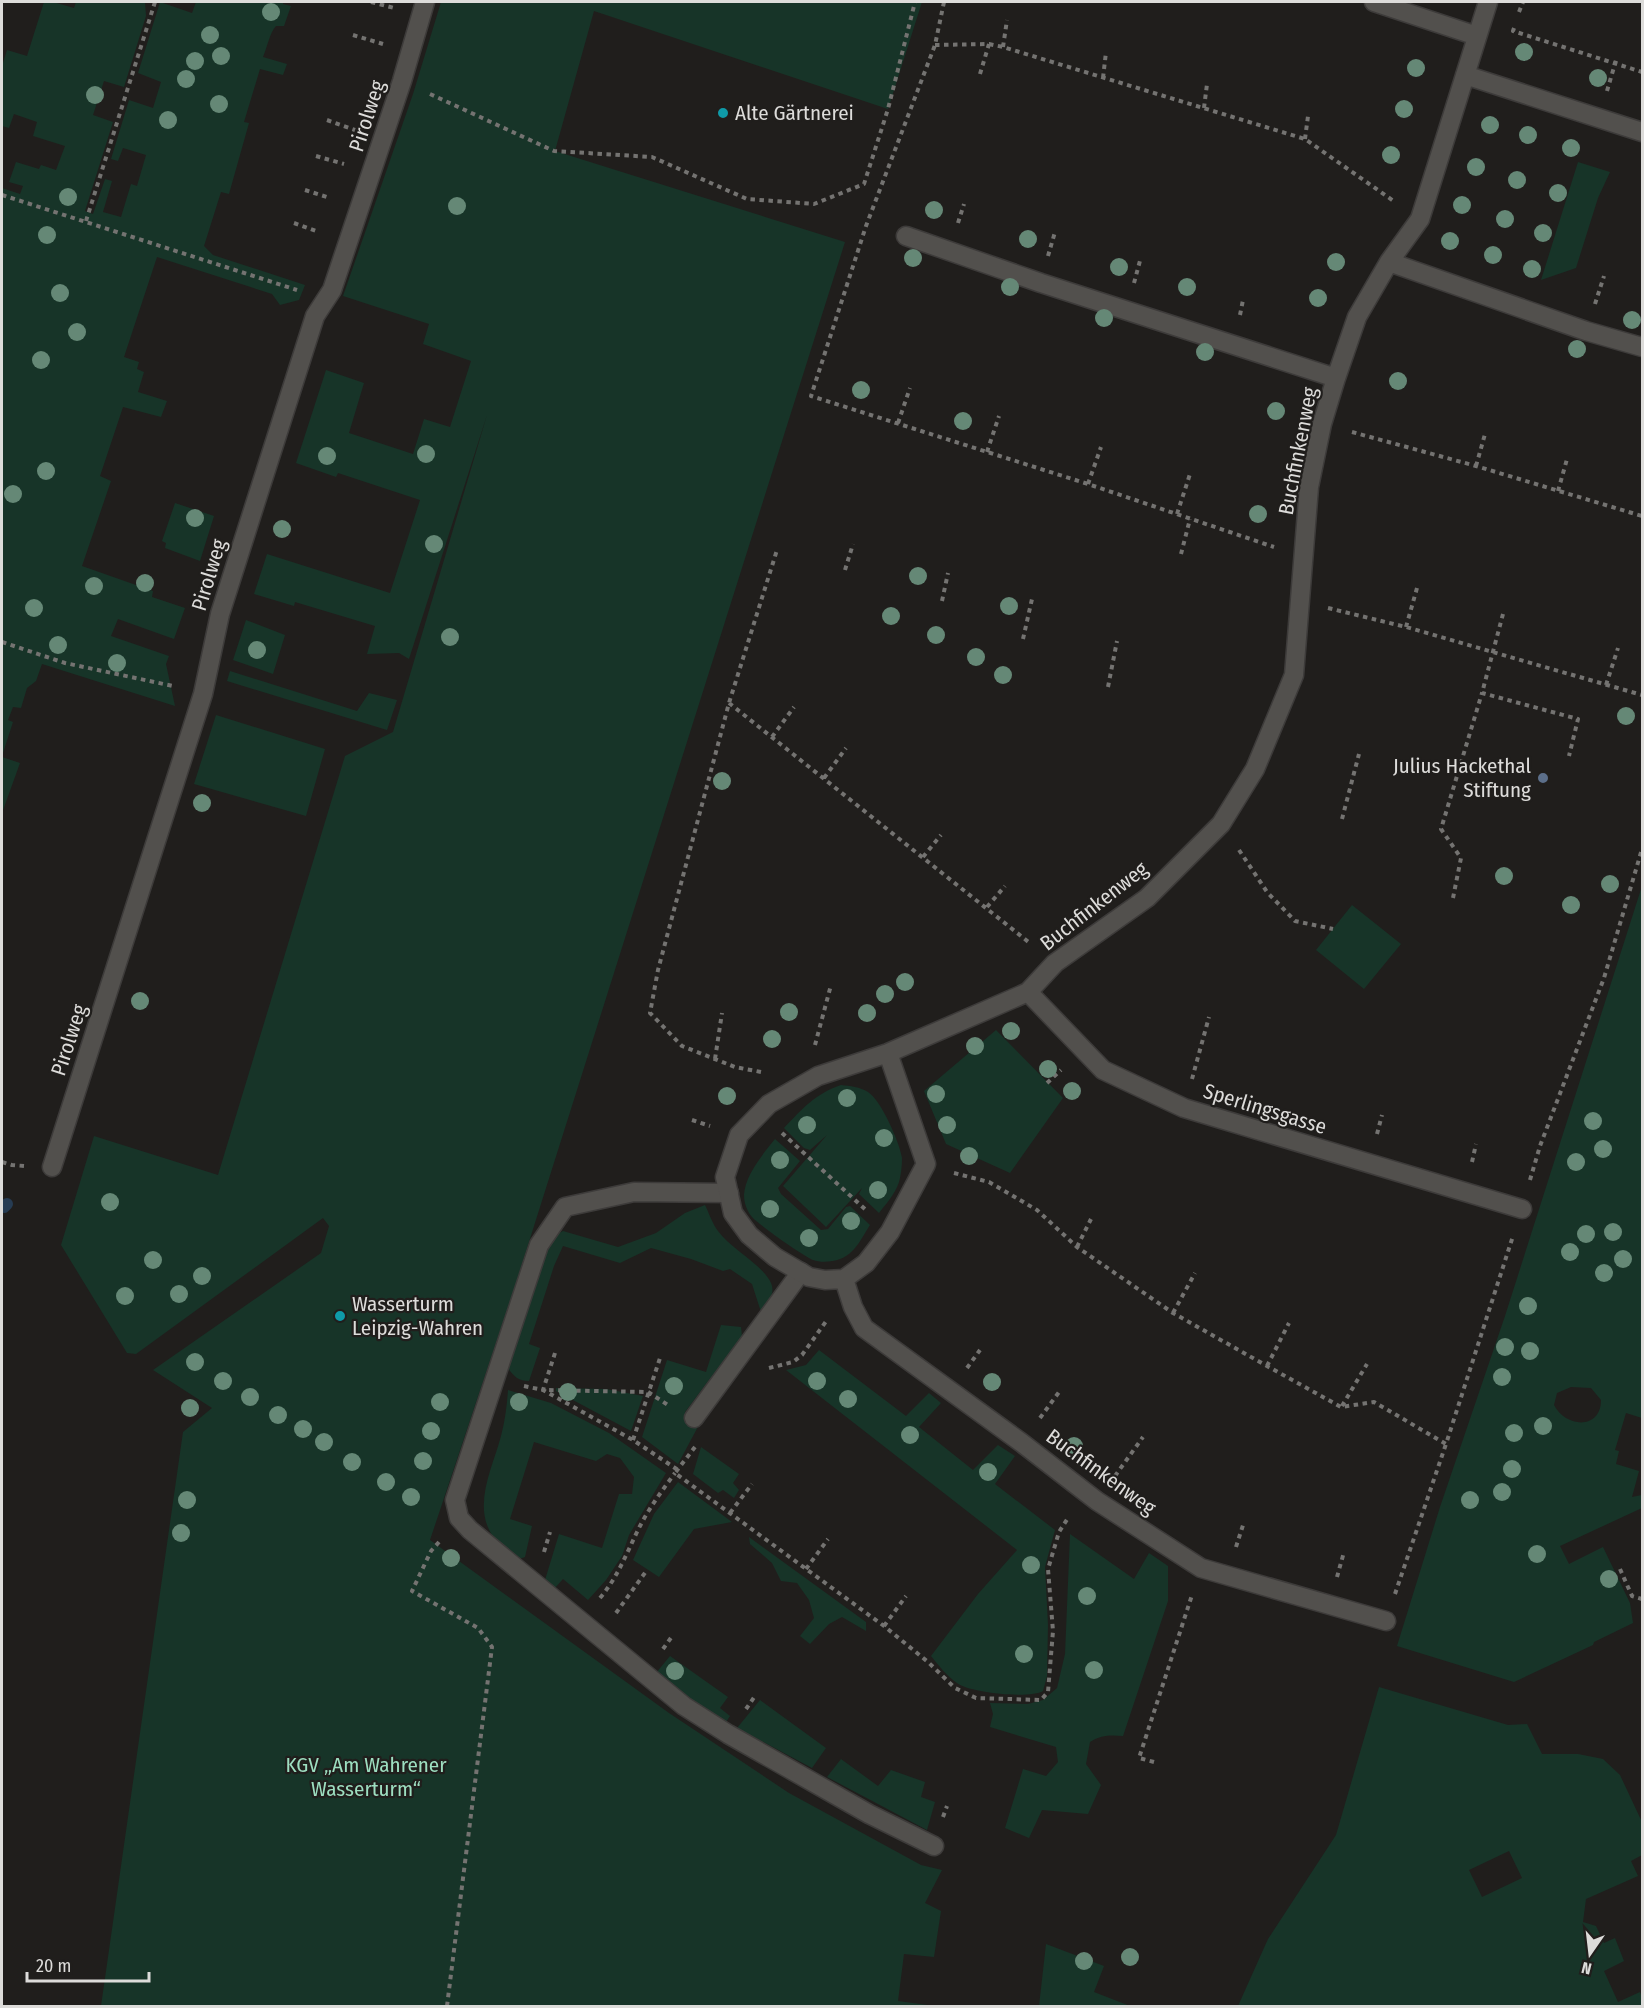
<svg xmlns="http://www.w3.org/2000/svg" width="1644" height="2008" viewBox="0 0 1644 2008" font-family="'Fira Sans Condensed',sans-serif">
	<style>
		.green { fill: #173428; fill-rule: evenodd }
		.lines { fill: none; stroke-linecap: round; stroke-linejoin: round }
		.stream { stroke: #263c53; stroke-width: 12 }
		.service-casing { stroke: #3d3b3a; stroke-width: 21 }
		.minor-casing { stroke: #3d3b3a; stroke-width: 21 }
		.path { stroke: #747371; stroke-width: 4; stroke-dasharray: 4.5 4.5; stroke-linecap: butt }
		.service { stroke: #52504d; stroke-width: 18 }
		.minor { stroke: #52504d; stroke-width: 18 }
		.tree { fill: #658876 }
		.culture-dot { fill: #0f9aa8; stroke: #201e1c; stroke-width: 2 }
		.service-dot { fill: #5c6f8a; stroke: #201e1c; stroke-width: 2 }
		.labels { text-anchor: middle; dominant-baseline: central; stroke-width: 4.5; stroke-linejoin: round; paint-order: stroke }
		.poi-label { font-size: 21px; fill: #dddcda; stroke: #201e1c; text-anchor: start }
		.street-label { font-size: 21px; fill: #dddcda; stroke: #201e1c }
		.park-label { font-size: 21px; fill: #9ddec0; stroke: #201e1c }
	</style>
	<rect width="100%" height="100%" fill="#201e1c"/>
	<path class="green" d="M44,2H53L74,8L76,2H145L146,16L124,87L104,81L93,115L113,122L85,211L93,214L105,179L112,181L103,212L121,217L131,184L137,186L146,155L123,148L118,161L111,159L129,100L153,108L161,82L138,73L160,2L192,13L196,2H283V4L291,6L284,26H276C270,32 267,48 263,57L287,64L283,75L260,69L244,122L249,123L229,194L221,192L204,246L213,255L305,285L299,300L280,305L272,294L157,257L124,357L139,362L137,369L144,372L138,392L167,401L161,417L123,407L100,476L111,481L82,566L153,591L152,597L185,608L174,639L118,619L111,636L169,656L166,664L175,706L42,664L36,681L27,688L21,708L13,707L8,720L13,722L2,756V188L20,194L23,186L9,182L16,162L39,169L41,165L56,170L65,146L33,136L37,122L14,114L9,128L2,126V66L7,50L27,56Z
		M441,2H922L888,109L594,11L555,151L845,242L516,1283L430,1540L669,1713L789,1793L921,1865L942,1870L925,1903L941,1911L934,1957L904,1954L898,2001L935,2006H101L183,1432L212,1408L153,1370L321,1253L329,1226L323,1218L136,1354L127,1353L61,1245L94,1136L218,1175L345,756L393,732L487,415L409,659L399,653L367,654L375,626L295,602L294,606L254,594L267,554L390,593L420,500L338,473L336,477L296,463L326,370L364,383L349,433L413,454L424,419L450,427L471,361L423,344L429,324L343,296L413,94Z
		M1578,162L1610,172L1598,198L1576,268L1541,280Z
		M175,503L214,516L200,561L165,548L166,543L162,541Z
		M246,620L285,635L273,674L233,660Z
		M230,671L357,711L369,693L397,700L387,730L227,681Z
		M216,715L325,749L306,816L194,784Z
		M2,757L20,763L2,813Z
		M1642,886V1418L1626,1413L1615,1450L1619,1451L1616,1464L1639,1471L1632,1497L1642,1495V1508L1560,1546L1569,1564L1603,1547L1630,1603L1633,1623L1594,1642L1593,1645L1514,1682L1397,1646L1440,1507L1505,1316ZM1571,1387L1591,1388L1601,1400C1601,1430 1566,1428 1554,1405L1557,1393Z
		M1352,905L1401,944L1364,989L1316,950Z
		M996,1030L1063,1098L1010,1173L946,1144L924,1091Z
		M841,1085C850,1086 860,1087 868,1092C881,1100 900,1143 902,1158C902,1166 901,1175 899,1182C895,1194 886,1204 879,1213L859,1194L862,1188L826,1227L783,1186L827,1135L810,1150L804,1148L784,1128C803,1108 815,1094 841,1085Z
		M775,1139L800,1161L778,1188L781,1194L821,1230L828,1229L846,1207L850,1206L870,1225C862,1237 855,1254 840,1259C832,1262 821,1263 813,1260C802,1255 759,1225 752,1217C747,1211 744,1203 744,1195C745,1175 763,1154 775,1139Z
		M705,1205C709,1213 712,1223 718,1231C730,1248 764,1266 771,1283C776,1295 767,1303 761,1312L752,1284L730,1269L723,1271L691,1259L651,1248L620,1263L563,1246L554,1266L529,1344L540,1348L529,1381C519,1381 514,1377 508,1368L544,1255L552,1237L563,1231L618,1247L656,1233L685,1213Z
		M721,1325L741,1327L742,1336L685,1412L700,1423L678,1464L642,1437L667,1360L706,1372Z
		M819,1350L906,1416L929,1393L941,1403L919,1427L973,1470L998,1445L1015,1456L995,1484L1055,1530L1045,1567L1048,1625L1047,1676L1043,1691C1030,1699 970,1693 957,1683C947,1676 939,1666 931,1656L978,1594L1017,1550L786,1370L806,1365Z
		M556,1388L606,1389L643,1396L631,1431L556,1391Z
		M508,1390L551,1403L609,1433L666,1473L629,1535L622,1556L606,1580L588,1600L563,1579L555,1588L545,1580L559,1534L602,1548L619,1494H632L634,1477L620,1458L607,1454L596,1461L534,1442L510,1519L532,1526L525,1557L519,1559C511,1553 500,1546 494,1538C471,1507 493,1467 501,1436C505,1421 507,1405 508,1390Z
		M701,1447L739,1474L733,1483L739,1490L734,1498L723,1490L718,1493L693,1474Z
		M678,1482L732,1522L694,1529L659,1577L633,1560L654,1514Z
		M1070,1534L1134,1579L1149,1553L1168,1566V1601L1123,1736C1110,1735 1101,1735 1090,1742L1086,1764L1101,1785L1088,1814L1042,1810L1029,1838L1005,1828L1023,1769L1046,1776L1058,1762L1056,1747L990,1727L993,1714L990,1703L1028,1704L1043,1700L1057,1688L1065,1654Z
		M749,1537L866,1622V1631L842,1617L829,1624L810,1644L800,1636L814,1618L809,1600L797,1583L781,1581L772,1563L750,1544Z
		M670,1656L728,1697L720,1708L730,1716L726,1722L693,1704L656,1673Z
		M1379,1687L1508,1725L1527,1724L1542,1754H1578L1603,1759L1620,1775L1642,1822V1855L1631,1861L1638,1876L1586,1899L1583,1922L1596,1926L1604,1943L1615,1938L1624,1961L1604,1971L1618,2002L1640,1992L1642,1998V2006H1238L1268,1939L1336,1835ZM1509,1851L1522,1878L1482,1897L1469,1870Z
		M760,1700L826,1748L812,1768L737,1728Z
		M841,1759L878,1786L891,1770L925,1782L921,1797L935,1802L927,1830L827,1777Z
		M1046,1944L1104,1966L1094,1992L1130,2006H1039Z"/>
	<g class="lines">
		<path class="stream" d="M2,1206L4,1207L7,1204"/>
		<g class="service-casing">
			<path id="service" d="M729,1193L634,1192L565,1207L539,1245L455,1500L459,1518L470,1530L684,1706L728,1734L869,1814L934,1846
				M694,1418L801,1272"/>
		</g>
		<g class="minor-casing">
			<path id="minor" d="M1374,2L1477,36
				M1465,75L1642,132
				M906,236L1041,283L1336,378
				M1389,262L1586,331L1642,347
				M1028,992L1103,1070L1184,1108L1522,1209
				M888,1053L926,1164L890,1232L866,1263L844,1279L825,1280L809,1277L775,1257L749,1235L733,1213L725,1177L739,1135L769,1104L818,1076L888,1053L1028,992L1055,963L1147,898L1221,824L1255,769L1294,675L1309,487L1322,424L1336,378L1357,317L1389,262L1420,219L1488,2
				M52,1167L203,694L220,614L315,316L332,290L402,81L425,2
				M844,1279L853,1307L864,1328L1022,1443L1097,1501L1201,1568L1386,1621"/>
		</g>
		<path class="path" d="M371,2L394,8
			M944,2L935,45L866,226L811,396L1088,484L1274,547
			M1519,12L1523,2
			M1514,28L1513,31L1642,72
			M353,35L383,44
			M935,45L989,44L1003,47L1305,139L1395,202
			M1003,47L1007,20
			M980,74L989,44
			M1103,78L1106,52
			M1607,91L1617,57
			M430,94L554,151L652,157L747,199L814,204L864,184L888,109L915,2
			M1204,108L1207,84
			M327,120L355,130
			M1305,139L1308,116
			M316,156L344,164
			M305,190L330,198
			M2,195L297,290
			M86,221L155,2
			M294,223L319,232
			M958,223L964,204
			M1048,256L1055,232
			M1134,283L1141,257
			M1595,304L1604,276
			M1240,315L1243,300
			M898,423L910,388
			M1352,432L1476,466L1642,516
			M987,452L999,416
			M1476,466L1485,434
			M1088,484L1101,447
			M1558,491L1567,459
			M1177,514L1190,474
			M1181,554L1190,519
			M845,570L853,544
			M942,601L948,573
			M1328,608L1406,627L1642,695
			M1503,614L1482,693L1578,719L1569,756
			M1406,627L1417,588
			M1023,639L1032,599
			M2,642L65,663L173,686
			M1606,685L1618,648
			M1108,687L1117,641
			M729,703L1031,944
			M772,737L794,707
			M824,778L846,748
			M1342,819L1359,754
			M1239,850L1267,892L1295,921L1333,929
			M923,857L941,835
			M1453,898L1461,858L1441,829L1482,693
			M987,907L1005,886
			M815,1045L831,985
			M715,1059L722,1013
			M761,1072L735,1067L682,1046L650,1013L658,970L729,703L777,550
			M1192,1079L1209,1017
			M1047,1083L1061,1070
			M692,1120L710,1126
			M782,1133L867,1211
			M1377,1134L1382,1115
			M2,1162L12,1165L24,1166
			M1472,1162L1476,1144
			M954,1173L989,1182L1037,1210L1077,1247L1173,1313L1267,1366L1341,1407L1374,1402L1446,1444L1513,1236
			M1530,1180L1540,1146L1604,978L1642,849
			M1077,1247L1091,1219
			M1173,1313L1195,1273
			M555,1353L543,1390L648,1392L668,1405
			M1267,1366L1289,1323
			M769,1368L793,1362L802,1355L827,1320
			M967,1368L980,1350
			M524,1386L543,1390L633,1440L678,1470
			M1342,1406L1367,1364
			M1040,1418L1059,1392
			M633,1440L660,1358
			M695,1447L675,1473L884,1626L928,1662L955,1688L976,1698L1041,1700L1048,1692L1053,1631L1048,1569L1059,1532L1068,1518
			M1115,1476L1143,1437
			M730,1513L752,1484
			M439,1542L431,1551L412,1591L478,1628L492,1647L447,2006
			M1236,1547L1244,1522
			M544,1552L550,1532
			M806,1569L828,1539
			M1620,1569L1632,1596L1642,1599
			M1337,1577L1344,1552
			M1395,1594L1446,1444
			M600,1598C617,1578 626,1555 637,1532C647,1511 661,1492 675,1473
			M616,1613L647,1570
			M884,1626L906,1596
			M663,1649L673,1635
			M746,1709L755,1696
			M1154,1762L1139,1758L1192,1595
			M943,1817L947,1806"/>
		<use href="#service" class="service"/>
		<use href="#minor" class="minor"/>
	</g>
	<g class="tree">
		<circle cx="271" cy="12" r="9"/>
		<circle cx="210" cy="35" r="9"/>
		<circle cx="1524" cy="52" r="9"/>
		<circle cx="221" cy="56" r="9"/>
		<circle cx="195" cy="61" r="9"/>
		<circle cx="1416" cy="68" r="9"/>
		<circle cx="1598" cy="78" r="9"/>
		<circle cx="186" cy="79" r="9"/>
		<circle cx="95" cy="95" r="9"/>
		<circle cx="219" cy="104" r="9"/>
		<circle cx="1404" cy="109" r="9"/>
		<circle cx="168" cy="120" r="9"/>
		<circle cx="1490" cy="125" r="9"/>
		<circle cx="1528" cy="135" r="9"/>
		<circle cx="1571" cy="148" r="9"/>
		<circle cx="1391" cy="155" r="9"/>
		<circle cx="1476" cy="167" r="9"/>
		<circle cx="1517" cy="180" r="9"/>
		<circle cx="1558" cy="193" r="9"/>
		<circle cx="68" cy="197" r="9"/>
		<circle cx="1462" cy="205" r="9"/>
		<circle cx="457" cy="206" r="9"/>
		<circle cx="934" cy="210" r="9"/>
		<circle cx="1505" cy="219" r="9"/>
		<circle cx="1543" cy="233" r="9"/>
		<circle cx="47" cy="235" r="9"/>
		<circle cx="1028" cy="239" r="9"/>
		<circle cx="1450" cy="241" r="9"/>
		<circle cx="1493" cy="255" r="9"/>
		<circle cx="913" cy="258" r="9"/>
		<circle cx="1336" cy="262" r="9"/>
		<circle cx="1119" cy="267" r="9"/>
		<circle cx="1532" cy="269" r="9"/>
		<circle cx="1010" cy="287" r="9"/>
		<circle cx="1187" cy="287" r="9"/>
		<circle cx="60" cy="293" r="9"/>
		<circle cx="1318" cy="298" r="9"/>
		<circle cx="1104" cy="318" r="9"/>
		<circle cx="1632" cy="320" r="9"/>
		<circle cx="77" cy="332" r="9"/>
		<circle cx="1577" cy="349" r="9"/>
		<circle cx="1205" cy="352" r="9"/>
		<circle cx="41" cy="360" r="9"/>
		<circle cx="1398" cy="381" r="9"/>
		<circle cx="861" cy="390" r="9"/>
		<circle cx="1276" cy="411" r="9"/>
		<circle cx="963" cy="421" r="9"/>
		<circle cx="426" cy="454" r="9"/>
		<circle cx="327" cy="456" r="9"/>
		<circle cx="46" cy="471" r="9"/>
		<circle cx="13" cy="494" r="9"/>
		<circle cx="1258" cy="514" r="9"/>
		<circle cx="195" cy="518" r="9"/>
		<circle cx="282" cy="529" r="9"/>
		<circle cx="434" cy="544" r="9"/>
		<circle cx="918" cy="576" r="9"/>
		<circle cx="145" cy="583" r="9"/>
		<circle cx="94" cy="586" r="9"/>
		<circle cx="1009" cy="606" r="9"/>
		<circle cx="34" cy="608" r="9"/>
		<circle cx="891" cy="616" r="9"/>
		<circle cx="936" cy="635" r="9"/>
		<circle cx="450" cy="637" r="9"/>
		<circle cx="58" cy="645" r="9"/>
		<circle cx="257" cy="650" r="9"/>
		<circle cx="976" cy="657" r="9"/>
		<circle cx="117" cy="663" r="9"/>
		<circle cx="1003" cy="675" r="9"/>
		<circle cx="1626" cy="716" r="9"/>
		<circle cx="722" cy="781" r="9"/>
		<circle cx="202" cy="803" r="9"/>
		<circle cx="1504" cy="876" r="9"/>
		<circle cx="1610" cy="884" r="9"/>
		<circle cx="1571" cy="905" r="9"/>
		<circle cx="905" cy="982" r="9"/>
		<circle cx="885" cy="994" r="9"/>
		<circle cx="140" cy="1001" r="9"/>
		<circle cx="789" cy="1012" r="9"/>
		<circle cx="867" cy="1013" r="9"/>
		<circle cx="1011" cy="1031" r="9"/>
		<circle cx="772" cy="1039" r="9"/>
		<circle cx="975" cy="1046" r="9"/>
		<circle cx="1048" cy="1069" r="9"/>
		<circle cx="1072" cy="1091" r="9"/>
		<circle cx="936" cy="1094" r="9"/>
		<circle cx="727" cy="1096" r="9"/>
		<circle cx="847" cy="1098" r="9"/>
		<circle cx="1593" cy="1121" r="9"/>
		<circle cx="807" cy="1125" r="9"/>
		<circle cx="947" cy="1125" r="9"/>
		<circle cx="884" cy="1138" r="9"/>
		<circle cx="1603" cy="1149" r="9"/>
		<circle cx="969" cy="1156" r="9"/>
		<circle cx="780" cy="1160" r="9"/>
		<circle cx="1576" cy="1162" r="9"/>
		<circle cx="878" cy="1190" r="9"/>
		<circle cx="110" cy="1202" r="9"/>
		<circle cx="770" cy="1209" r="9"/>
		<circle cx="851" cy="1221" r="9"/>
		<circle cx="1613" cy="1232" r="9"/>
		<circle cx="1586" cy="1234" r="9"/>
		<circle cx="809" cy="1238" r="9"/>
		<circle cx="1570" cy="1252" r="9"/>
		<circle cx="1623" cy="1259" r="9"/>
		<circle cx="153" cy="1260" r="9"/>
		<circle cx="1604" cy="1273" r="9"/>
		<circle cx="202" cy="1276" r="9"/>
		<circle cx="179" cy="1294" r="9"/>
		<circle cx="125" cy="1296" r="9"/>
		<circle cx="1528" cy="1306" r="9"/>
		<circle cx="1505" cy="1347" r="9"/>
		<circle cx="1530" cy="1351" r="9"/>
		<circle cx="195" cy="1362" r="9"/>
		<circle cx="1502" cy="1377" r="9"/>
		<circle cx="223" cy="1381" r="9"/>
		<circle cx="817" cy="1381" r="9"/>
		<circle cx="992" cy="1382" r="9"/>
		<circle cx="674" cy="1386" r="9"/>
		<circle cx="568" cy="1392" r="9"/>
		<circle cx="250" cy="1397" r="9"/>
		<circle cx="848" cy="1399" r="9"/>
		<circle cx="440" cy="1402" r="9"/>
		<circle cx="519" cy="1402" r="9"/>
		<circle cx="190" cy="1408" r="9"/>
		<circle cx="278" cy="1415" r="9"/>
		<circle cx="1543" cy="1426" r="9"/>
		<circle cx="303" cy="1429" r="9"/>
		<circle cx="431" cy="1431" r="9"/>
		<circle cx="1514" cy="1433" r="9"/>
		<circle cx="910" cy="1435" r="9"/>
		<circle cx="324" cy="1442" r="9"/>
		<circle cx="1074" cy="1446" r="9"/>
		<circle cx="423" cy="1461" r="9"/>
		<circle cx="352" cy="1462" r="9"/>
		<circle cx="1512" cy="1469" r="9"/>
		<circle cx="988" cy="1472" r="9"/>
		<circle cx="386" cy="1482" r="9"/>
		<circle cx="1502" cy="1492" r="9"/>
		<circle cx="411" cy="1497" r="9"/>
		<circle cx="187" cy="1500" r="9"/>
		<circle cx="1470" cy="1500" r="9"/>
		<circle cx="181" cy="1533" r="9"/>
		<circle cx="1537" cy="1554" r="9"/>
		<circle cx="451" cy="1558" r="9"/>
		<circle cx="1031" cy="1565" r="9"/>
		<circle cx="1609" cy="1579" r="9"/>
		<circle cx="1087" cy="1596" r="9"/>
		<circle cx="1024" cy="1654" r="9"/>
		<circle cx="1094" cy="1670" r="9"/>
		<circle cx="675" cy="1671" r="9"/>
		<circle cx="1130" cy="1957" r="9"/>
		<circle cx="1084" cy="1961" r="9"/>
	</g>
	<g class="culture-dot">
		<circle cx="723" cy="113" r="6"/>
		<circle cx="340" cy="1316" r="6"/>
	</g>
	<circle class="service-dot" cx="1543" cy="778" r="6"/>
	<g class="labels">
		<g class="poi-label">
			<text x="735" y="113">Alte Gärtnerei</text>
			<text x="1531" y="766" text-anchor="end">Julius Hackethal<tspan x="1531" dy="24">Stiftung</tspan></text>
			<text x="352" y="1304">Wasserturm<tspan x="352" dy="24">Leipzig-Wahren</tspan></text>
		</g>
		<g class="street-label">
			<text transform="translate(367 116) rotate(-72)">Pirolweg</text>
			<text transform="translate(1298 451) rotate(-79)">Buchfinkenweg</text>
			<text transform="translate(209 575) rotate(-73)">Pirolweg</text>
			<text transform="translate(1094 906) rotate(-38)">Buchfinkenweg</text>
			<text transform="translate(69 1040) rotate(-72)">Pirolweg</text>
			<text transform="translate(1265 1109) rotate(17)">Sperlingsgasse</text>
			<text transform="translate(1101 1472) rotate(36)">Buchfinkenweg</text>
		</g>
		<g class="park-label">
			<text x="366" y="1765">KGV „Am Wahrener<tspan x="366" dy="24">Wasserturm“</tspan></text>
		</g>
	</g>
	<rect width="1644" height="2008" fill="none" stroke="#dddcda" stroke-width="6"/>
	<g transform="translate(1590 1954) rotate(194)" stroke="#201e1c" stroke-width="4.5" paint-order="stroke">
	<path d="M0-4.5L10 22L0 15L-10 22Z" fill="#dddcda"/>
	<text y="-9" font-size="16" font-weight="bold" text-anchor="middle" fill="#dddcda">N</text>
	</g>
	<path d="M27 1972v9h122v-9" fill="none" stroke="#dddcda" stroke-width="3"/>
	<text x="36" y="1972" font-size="18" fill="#dddcda" stroke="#201e1c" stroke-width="4.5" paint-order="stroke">20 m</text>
</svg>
